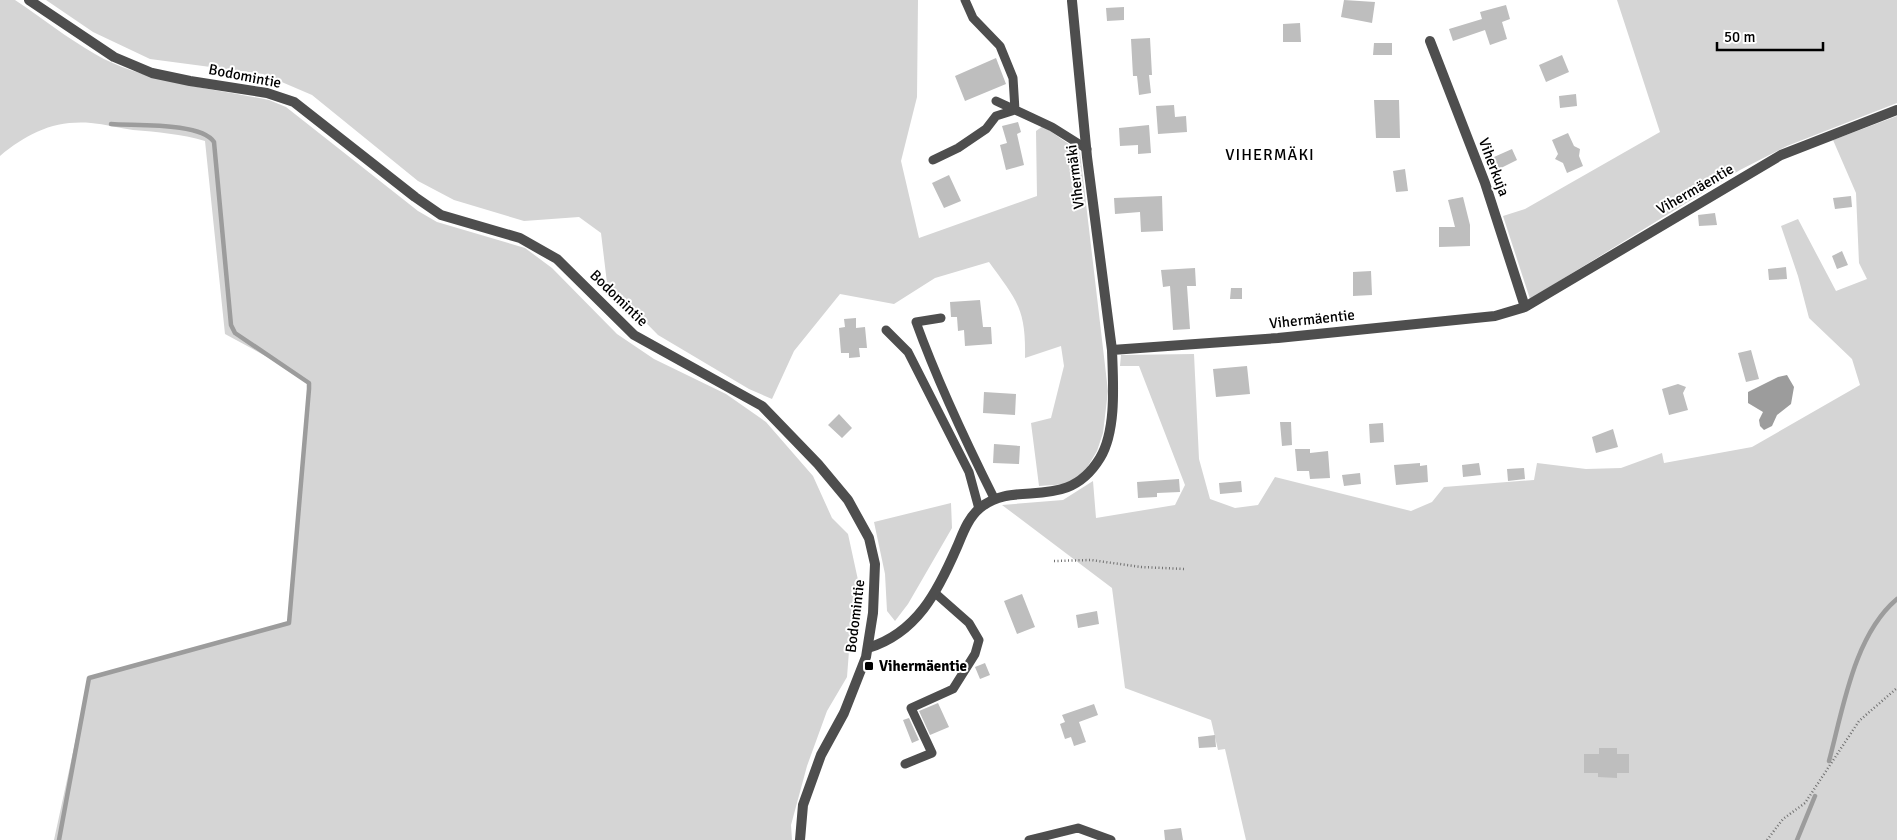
<svg xmlns="http://www.w3.org/2000/svg" width="1897" height="840" viewBox="0 0 1897 840" font-family="Signika,sans-serif">
	<style>
		.green { fill: #d5d5d5 }
		.water { fill: #9c9c9c }
		.lines { fill: none; stroke-linecap: round; stroke-linejoin: round }
		.stream { stroke: #9c9c9c; stroke-width: 4.5 }
		.building { fill: #bebebe }
		.path { stroke: #707070; stroke-width: 2.5; stroke-dasharray: 1 2.5; stroke-linecap: butt }
		.service { stroke: #4e4e4e; stroke-width: 9 }
		.minor { stroke: #4e4e4e; stroke-width: 10 }
		.tertiary { stroke: #4e4e4e; stroke-width: 10 }
		.poi-dot { fill: #000; stroke: #fff; stroke-width: 2 }
		.labels { text-anchor: middle; dominant-baseline: central; stroke-width: 4; stroke-linejoin: round; paint-order: stroke }
		.street-label { font-size: 15px; fill: #000; stroke: #fff }
		.poi-label { font-size: 15px; font-weight: bold; fill: #000; stroke: #fff; text-anchor: start }
		.neighbourhood-label { font-size: 16px; letter-spacing: 1px; fill: #000; stroke: #fff }
	</style>
	<rect width="100%" height="100%" fill="#fff"/>
	<path class="green" d="M0,0H15C42,18 67,38 95,54C142,82 216,89 269,100L286,107L418,211L437,222L525,248L552,268L617,334L654,359L726,394L766,422L813,476L832,518L848,534L858,580L850,638L847,677L827,711L807,766L791,825L792,840H54L89,678L289,623L309,383L295,372L225,334L205,141C181,134 158,132 133,130C119,128 105,124 91,123C54,120 28,133 0,156Z
		M46,0H918L917,97L901,161L919,238L1037,196L1036,131L1043,126L1080,152L1108,391L1103,433L1097,451L1085,471L1068,484L1039,486L1031,423L1051,418L1064,366L1061,346L1025,358C1026,308 1017,301 989,262L935,278L894,304L840,294L794,351L772,399L749,389L658,335L607,283L601,233L579,217L524,221L454,200L418,181L312,95L263,74L150,59L93,32Z
		M1617,0H1897V103L1787,146L1740,170L1530,299L1503,216L1525,209L1660,132Z
		M1897,116V840H1246L1225,749L1218,750L1211,720L1125,688L1112,588L1002,505L1063,500L1093,481L1096,518L1175,505L1185,485L1139,366H1120L1121,355L1194,354L1199,459L1210,499L1235,508L1258,505L1275,477L1411,511L1432,502L1444,487L1534,480L1537,463L1586,469L1621,468L1662,453L1664,463L1752,447L1860,385L1852,359L1809,318L1798,276L1781,226L1798,219L1836,291L1867,279L1859,263L1856,193L1833,140Z
		M951,503L952,528L908,604L895,621L887,611L885,574L874,522Z"/>
	<path class="water" d="M1787,375L1794,387L1791,404L1777,415L1772,426L1764,430L1760,426L1759,420L1763,412L1748,403V392L1778,377Z"/>
	<g class="lines">
		<path class="stream" d="M1829,761C1843,709 1854,635 1897,599
			M59,840L89,678L289,623L309,389V383L235,333L231,325L214,142C201,122 134,126 111,124
			M1797,840L1815,796"/>
	</g>
	<path class="building" d="M1344,0L1375,2L1372,23L1341,17Z
		M1506,5L1510,19L1502,22L1507,39L1490,45L1485,30L1453,41L1449,29L1482,19L1480,12Z
		M1124,7V20L1107,21L1106,8Z
		M1300,23L1301,42H1283V24Z
		M1150,38L1152,75H1149L1151,93L1139,95L1137,76H1133L1131,39Z
		M1374,43H1392V55H1373Z
		M1562,55L1569,72L1546,82L1539,65Z
		M996,58L1006,84L965,101L955,76Z
		M1576,94L1577,106L1560,108L1559,96Z
		M1374,100H1399L1400,138H1376Z
		M1174,105L1175,117L1186,116L1187,132L1158,134L1156,106Z
		M1018,122L1021,132L1017,134L1024,165L1006,170L1000,145L1007,143L1002,126Z
		M1149,125L1151,153L1138,154V145L1120,146L1119,128Z
		M1568,133L1574,146L1580,149L1579,156L1583,166L1567,173L1563,163L1555,159L1558,154L1552,140Z
		M1512,149L1517,160L1499,169L1494,157Z
		M1405,169L1408,191L1396,192L1393,171Z
		M949,175L961,201L944,208L932,183Z
		M1162,196L1163,231L1141,232L1140,212L1115,214L1114,198Z
		M1851,196L1852,207L1835,209L1833,198Z
		M1463,197L1470,225V246L1439,247V227H1455L1448,200Z
		M1715,213L1717,225L1699,226L1698,215Z
		M1842,251L1848,265L1837,269L1832,256Z
		M1786,267L1787,279L1769,280L1768,269Z
		M1195,268L1196,286H1187L1190,329L1173,330L1170,286L1163,287L1161,270Z
		M1371,271L1372,295L1353,296V272Z
		M1231,288H1242V299H1230Z
		M980,300L983,327H991L992,344L965,346L964,330L958,331L957,317H951L950,302Z
		M856,318V328L865,327L867,348H859L860,357L849,358V353H841L839,328L845,327L844,319Z
		M1751,350L1759,379L1746,382L1738,353Z
		M1247,366L1250,394L1216,397L1213,369Z
		M1678,384L1686,387L1683,393L1688,410L1669,415L1662,389Z
		M984,392L1016,394L1015,415L983,413Z
		M839,414L852,428L842,438L828,425Z
		M1280,422H1291L1292,445L1282,446Z
		M1383,423L1384,442L1370,443L1369,424Z
		M1613,429L1618,447L1596,453L1592,437Z
		M994,444L1020,446L1019,464L993,463Z
		M1295,449H1310V453L1328,451L1330,478L1310,479L1309,471H1297Z
		M1420,463V466L1427,465L1428,482L1396,485L1394,465Z
		M1479,463L1481,475L1463,477L1462,465Z
		M1524,468L1525,479L1508,481L1507,469Z
		M1360,473L1361,484L1344,486L1342,475Z
		M1179,479L1180,492L1157,493V497L1138,498L1137,482Z
		M1241,481L1242,492L1220,494L1219,483Z
		M1022,594L1035,627L1017,634L1004,601Z
		M1097,611L1099,624L1078,628L1076,615Z
		M985,663L990,675L980,679L975,667Z
		M938,703L949,727L930,735L919,711Z
		M1094,704L1098,715L1079,722L1086,742L1074,746L1071,737L1065,739L1060,724L1065,722L1062,715Z
		M909,718L919,740L912,743L903,720Z
		M1215,735L1216,747L1199,748L1198,737Z
		M1599,748H1617V754H1629V773H1617V778L1598,777V773H1584V754H1599Z
		M1181,828L1183,840H1165L1164,830Z"/>
	<g class="lines">
		<path class="path" d="M1054,561L1091,560L1141,567L1185,569
			M1767,840L1783,819L1805,803L1859,721L1897,688"/>
		<path class="service" d="M996,101L1052,127L1087,149
			M933,160L958,148L986,129L996,116L1015,110L1013,78L1000,46L973,18L965,0
			M941,318L916,322C938,383 965,440 994,498
			M886,330L908,352L969,472L979,509
			M905,764L932,753L911,708L953,689L975,654L979,640L969,623L935,593
			M1029,840L1078,828L1111,840"/>
		<path class="minor" d="M1072,1L1087,157L1112,350
			M1430,41L1485,183L1525,307
			M868,648C917,633 938,591 957,547C963,533 968,518 980,508C1016,478 1066,514 1100,458C1117,430 1113,381 1112,350L1278,338L1495,316L1525,307L1781,155L1897,110"/>
		<path class="tertiary" d="M29,0L114,57L152,73L190,81L267,93L294,102L415,197L441,215L520,238L557,259L634,335L762,406L818,464L848,500L869,538L875,564L873,613L866,657L844,713L821,755L803,805L800,840"/>
	</g>
	<rect class="poi-dot" x="864" y="661" width="10" height="10" rx="2.5"/>
	<g class="labels">
		<g class="street-label">
			<text transform="translate(245 76) rotate(11)">Bodomintie</text>
			<text transform="translate(1494 167) rotate(69)">Viherkuja</text>
			<text transform="translate(1075 177) rotate(-97)">Vihermäki</text>
			<text transform="translate(1695 189) rotate(-30)">Vihermäentie</text>
			<text transform="translate(619 298) rotate(44)">Bodomintie</text>
			<text transform="translate(1312 319) rotate(-6)">Vihermäentie</text>
			<text transform="translate(855 616) rotate(-83)">Bodomintie</text>
		</g>
		<g class="poi-label">
			<text x="879" y="666">Vihermäentie</text>
		</g>
		<g class="neighbourhood-label">
			<text x="1270" y="155">VIHERMÄKI</text>
		</g>
	</g>
	<path d="M1717 42v8h106v-8" fill="none" stroke="#000000" stroke-width="2.5"/>
	<text x="1724" y="42" font-size="15" fill="#000000" stroke="#ffffff" stroke-width="4" paint-order="stroke">50 m</text>
</svg>
